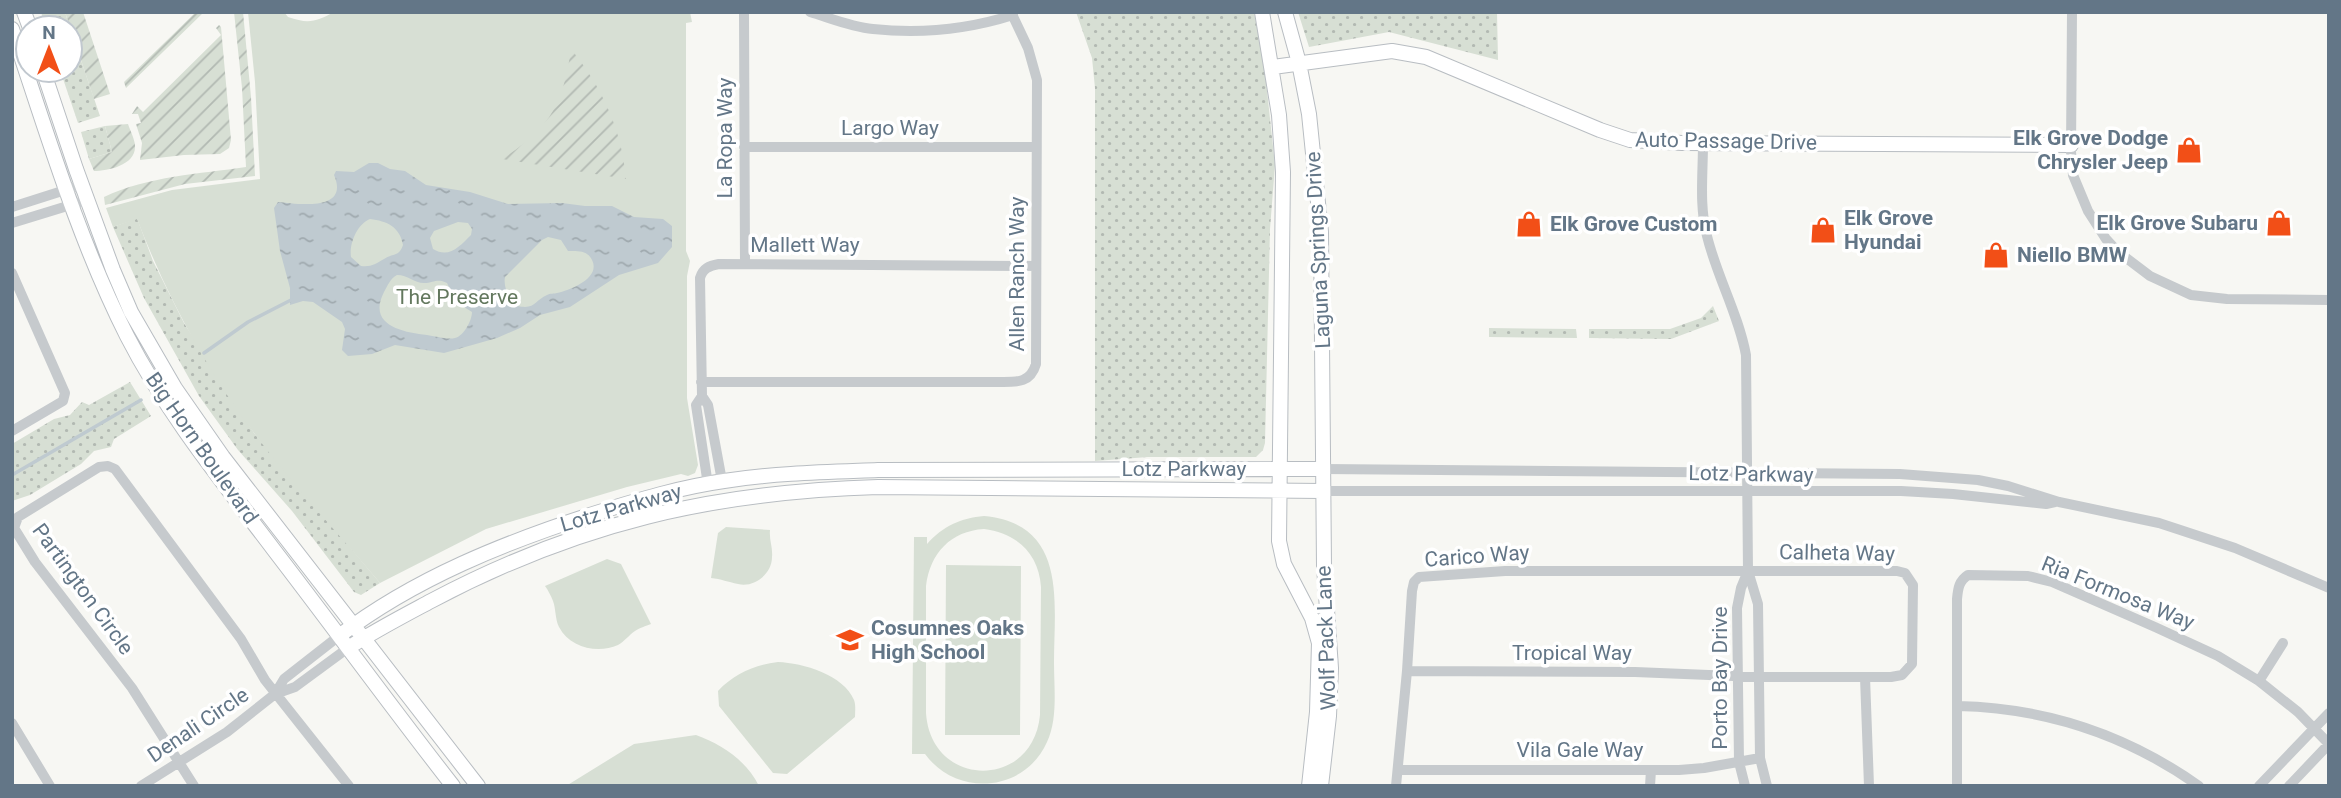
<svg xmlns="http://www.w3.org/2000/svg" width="2341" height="798" viewBox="0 0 2341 798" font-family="Roboto,sans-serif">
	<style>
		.grass { fill: url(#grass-dots) }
		.park { fill: #d7dfd4; fill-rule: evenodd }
		.garden { fill: url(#garden-furrows) }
		.water { fill: url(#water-ripples); fill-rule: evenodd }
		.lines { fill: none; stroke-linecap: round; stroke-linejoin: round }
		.stream { stroke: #bfcad0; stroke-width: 3.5 }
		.secondary-casing { stroke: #b8bdc2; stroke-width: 16 }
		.street { stroke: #c6cacd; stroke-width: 10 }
		.secondary { stroke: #fff; stroke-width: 14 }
		.labels { text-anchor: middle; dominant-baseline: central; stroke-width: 7; stroke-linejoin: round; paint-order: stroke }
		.street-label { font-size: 21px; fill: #637687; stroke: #fff }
		.poi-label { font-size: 21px; font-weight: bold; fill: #637687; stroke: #fff; text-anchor: start }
		.park-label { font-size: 21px; fill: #63785e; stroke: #fff }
	</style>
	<defs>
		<pattern id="grass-dots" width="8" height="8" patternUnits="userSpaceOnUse" patternTransform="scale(1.75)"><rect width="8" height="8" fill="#d7dfd4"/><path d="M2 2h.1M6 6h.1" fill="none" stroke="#b2b9b2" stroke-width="1.8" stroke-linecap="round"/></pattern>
		<pattern id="garden-furrows" width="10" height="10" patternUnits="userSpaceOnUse" patternTransform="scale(1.75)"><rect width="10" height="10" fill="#d7dfd4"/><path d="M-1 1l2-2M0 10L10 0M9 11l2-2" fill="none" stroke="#b2b9b2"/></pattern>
		<pattern id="water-ripples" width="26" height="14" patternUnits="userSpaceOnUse" patternTransform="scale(1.75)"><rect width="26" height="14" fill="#bfcad0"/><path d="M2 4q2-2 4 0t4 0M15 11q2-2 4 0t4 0" fill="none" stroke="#9fa9ae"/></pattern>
	</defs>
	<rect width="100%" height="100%" fill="#f7f7f3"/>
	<path class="grass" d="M41,12H65L70,28H46Z
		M1076,12H1254L1264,63L1275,165L1270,229L1265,443L1263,450L1256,457H1148L1095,461V88L1092,58Z
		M1298,12H1497L1498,60L1389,32L1309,47Z
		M70,28L100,116L78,123L60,70H70Z
		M105,126L112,152L89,159L81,132Z
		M137,218L153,261L184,323L254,433L380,583L361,595L354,592L292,511L238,450L199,396L144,298L113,227Z
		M1713,306L1719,321L1671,339L1589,338V329H1670L1701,318Z
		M1489,328L1576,329L1577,338L1489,337Z
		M130,382L151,416L114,439L111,447L94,451L81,464L30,495L12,501V444L54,419L70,415L82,402L89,405Z"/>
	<path class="park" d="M248,12H284L288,17C308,24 316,22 334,12H690L692,22L686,23V251L690,261L687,276V398L698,465L695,473L688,476L681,474L627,487L486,529L380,583C339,534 292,484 254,433C205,368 166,294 137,219L113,227L106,208L172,190L260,179L255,82Z
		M984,516C1068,524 1054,602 1054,663C1054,688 1058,719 1047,742C1025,792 957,798 925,754H912L914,537H927V544C943,526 961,518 984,516ZM984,529C1017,533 1039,554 1041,587L1040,715C1033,790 931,789 926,713V586C930,553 951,531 984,529Z
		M726,527L770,530C769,540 773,548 772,557C772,574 754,588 738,584C728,582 721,579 711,578L718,533Z
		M607,559L621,564L651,624C646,626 639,628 635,631C629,635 625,641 618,645C598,654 570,648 559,627C555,619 556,609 553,601C551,596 548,590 545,586Z
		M946,565L1021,566L1020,735H945Z
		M778,662C803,663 844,675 854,700C856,705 855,712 855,717L787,774L773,773L719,706L718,691C735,673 755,665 778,662Z
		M696,735C721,744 746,760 759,786H566L634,744Z"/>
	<path class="garden" d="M65,12H83L110,94L94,99Z
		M196,12H204L126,88L124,82Z
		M234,12H243L251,97L255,176L185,184L105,205L104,197C148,176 200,174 246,167L242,88Z
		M219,25L221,27L231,140L229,148L220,154L184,155L140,160L142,143L136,124L141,123L138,114H132L137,106L143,112L221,35L216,28Z
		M571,49C602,87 622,130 626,179L502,159C550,128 563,105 571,49Z
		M128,124C130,130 135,140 135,146C136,165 108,171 94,171L89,159L112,152L105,126Z"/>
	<path class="water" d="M369,163H378L390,169L405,171L426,185L470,192L508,204L562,203L585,206H612L634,217L663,219L672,226V247L658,263L619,275L570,307L540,315L520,328L497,338L444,353L395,345L372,354L348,356L342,350L345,329L342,322L313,302L303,301L290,305V288L280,251L274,208L278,202C298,204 350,212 334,175L336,171L354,172ZM370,219C387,221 400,227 403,245C399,257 393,253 384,259C375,264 372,267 361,266L351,257C349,244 357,224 370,219ZM458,222L468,223L472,229L471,235C460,246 449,259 433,249L430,238L434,231ZM548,237L561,240L568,251C578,251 587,250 592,260C601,278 571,290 557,293C554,294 550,293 547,295C535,300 535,310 518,306C509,301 503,287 505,277L542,240ZM397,275C408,275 414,283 424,283C434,283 437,278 447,283L456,302L472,312C472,320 464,336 455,338C447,340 435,336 427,335C402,332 367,325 384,292C388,285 390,279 397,275Z"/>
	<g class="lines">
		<path class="stream" d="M204,353L248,322L291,300
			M12,475L141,400"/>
		<g class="secondary-casing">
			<path id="secondary" d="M24,12L30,28
				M1262,12L1279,115L1283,172L1279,541L1284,564L1312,618L1319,643L1317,712L1309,786
				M1285,12L1299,63L1309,114L1321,232L1324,566L1331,668L1329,716L1321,786
				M12,29C47,133 78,239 127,336C167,414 222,481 274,550C334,628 392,708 453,786
				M1273,67L1392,51L1426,57L1600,130L1630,140L1682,143L2071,145
				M43,70L76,169L113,270L131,312L175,388L223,457L478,786
				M339,636C415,578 506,542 596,513C638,500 681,487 724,481C775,473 827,472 878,470L1323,469
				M348,648C374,631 403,616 431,601C578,523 712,492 878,487L1323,491"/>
		</g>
		<path class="street" d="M744,12L745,264
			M810,12C830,18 851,27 873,29C921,34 966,30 1013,15
			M2072,12L2071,152L2073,175L2088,211L2106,239L2117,251L2150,276L2191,295L2227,299L2329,300
			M1703,143C1703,174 1699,206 1707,236C1717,277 1738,313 1746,355L1748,571L1758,604L1760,758L1767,786
			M744,147H1036
			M12,207L81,185
			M12,223L87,200
			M12,273L65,393L63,401L12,431
			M701,382H997C1016,382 1030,384 1036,364L1037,80L1028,48L1011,12
			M702,396L696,405L708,485
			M1323,469L1900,474L1978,480L2008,486L2059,502L2159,523L2235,548L2329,588
			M722,481L708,405L702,396L700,278C703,268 709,266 719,264L1036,266
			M1323,491H1901L1953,494L2046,504L2055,502
			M1865,677L1869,786
			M2259,681L2283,643
			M275,694L295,687L348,648
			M1958,706C2047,708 2127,735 2199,786
			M12,723L50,786
			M1398,770H1679L1704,768L1760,758
			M141,786L227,732L275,694L284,679L339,636
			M194,786L132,688L35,562L14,528L18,517L99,467L108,466L115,469L241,639L265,680L349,786
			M1396,786L1407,671L1412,591L1414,582L1419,577L1505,571H1897L1905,573L1913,585L1912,664L1902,675L1891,677H1758L1635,672L1407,671
			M1650,786L1651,770
			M1745,786L1739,762L1737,608L1741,588L1748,571
			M1957,786V599C1958,588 1959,581 1968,575L2028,576L2052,582L2155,627L2218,656L2259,681L2298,712L2329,744
			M2259,786L2329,713
			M2289,786L2329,744"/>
		<use href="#secondary" class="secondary"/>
	</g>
	<defs>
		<g id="shop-bare" transform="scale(2.1)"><path d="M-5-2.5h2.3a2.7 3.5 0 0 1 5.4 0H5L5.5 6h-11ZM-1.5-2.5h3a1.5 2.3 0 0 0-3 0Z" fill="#f24f17" stroke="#fff" stroke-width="2.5" paint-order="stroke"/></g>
		<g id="school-bare" transform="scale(2.1)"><path d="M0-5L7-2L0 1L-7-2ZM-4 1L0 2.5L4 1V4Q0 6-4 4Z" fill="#f24f17" stroke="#fff" stroke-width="2.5" paint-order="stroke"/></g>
	</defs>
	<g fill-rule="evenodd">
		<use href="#shop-bare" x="2189" y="150"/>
		<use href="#shop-bare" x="2279" y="223"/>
		<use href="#shop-bare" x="1529" y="224"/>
		<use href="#shop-bare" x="1823" y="230"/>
		<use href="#shop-bare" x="1996" y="255"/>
		<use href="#school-bare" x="850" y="640"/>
	</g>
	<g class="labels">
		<g class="street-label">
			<text x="890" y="128">Largo Way</text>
			<text transform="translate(725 138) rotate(-90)">La Ropa Way</text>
			<text transform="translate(1726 141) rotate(1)">Auto Passage Drive</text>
			<text x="805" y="245">Mallett Way</text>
			<text transform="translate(1318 250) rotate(-93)">Laguna Springs Drive</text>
			<text transform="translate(1017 274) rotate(-90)">Allen Ranch Way</text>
			<text transform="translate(202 448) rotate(55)">Big Horn Boulevard</text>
			<text x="1184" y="469">Lotz Parkway</text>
			<text transform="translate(1751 474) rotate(1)">Lotz Parkway</text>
			<text transform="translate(621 508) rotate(-16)">Lotz Parkway</text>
			<text transform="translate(1837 553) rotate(1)">Calheta Way</text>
			<text transform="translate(1477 556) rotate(-4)">Carico Way</text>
			<text transform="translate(83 589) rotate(54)">Partington Circle</text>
			<text transform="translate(2118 593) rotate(22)">Ria Formosa Way</text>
			<text transform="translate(1326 638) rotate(-92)">Wolf Pack Lane</text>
			<text x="1572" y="653">Tropical Way</text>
			<text transform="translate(1720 678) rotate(-90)">Porto Bay Drive</text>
			<text transform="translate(198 725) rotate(-34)">Denali Circle</text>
			<text x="1580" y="750">Vila Gale Way</text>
		</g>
		<g class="poi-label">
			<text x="2168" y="138" text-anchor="end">Elk Grove Dodge<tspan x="2168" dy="24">Chrysler Jeep</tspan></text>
			<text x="1844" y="218">Elk Grove<tspan x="1844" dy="24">Hyundai</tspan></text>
			<text x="2258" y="223" text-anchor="end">Elk Grove Subaru</text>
			<text x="1550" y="224">Elk Grove Custom</text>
			<text x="2017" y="255">Niello BMW</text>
			<text x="871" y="628">Cosumnes Oaks<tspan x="871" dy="24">High School</tspan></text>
		</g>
		<g class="park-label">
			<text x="457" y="297">The Preserve</text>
		</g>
	</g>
	<rect width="2341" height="798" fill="none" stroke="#637687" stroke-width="28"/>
	<g transform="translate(49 49)"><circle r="33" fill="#ffffff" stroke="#c1c8cf" stroke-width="2"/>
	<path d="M0-5L12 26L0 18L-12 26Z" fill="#f24f17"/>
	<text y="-10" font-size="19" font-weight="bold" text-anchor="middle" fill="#637687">N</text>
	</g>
</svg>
